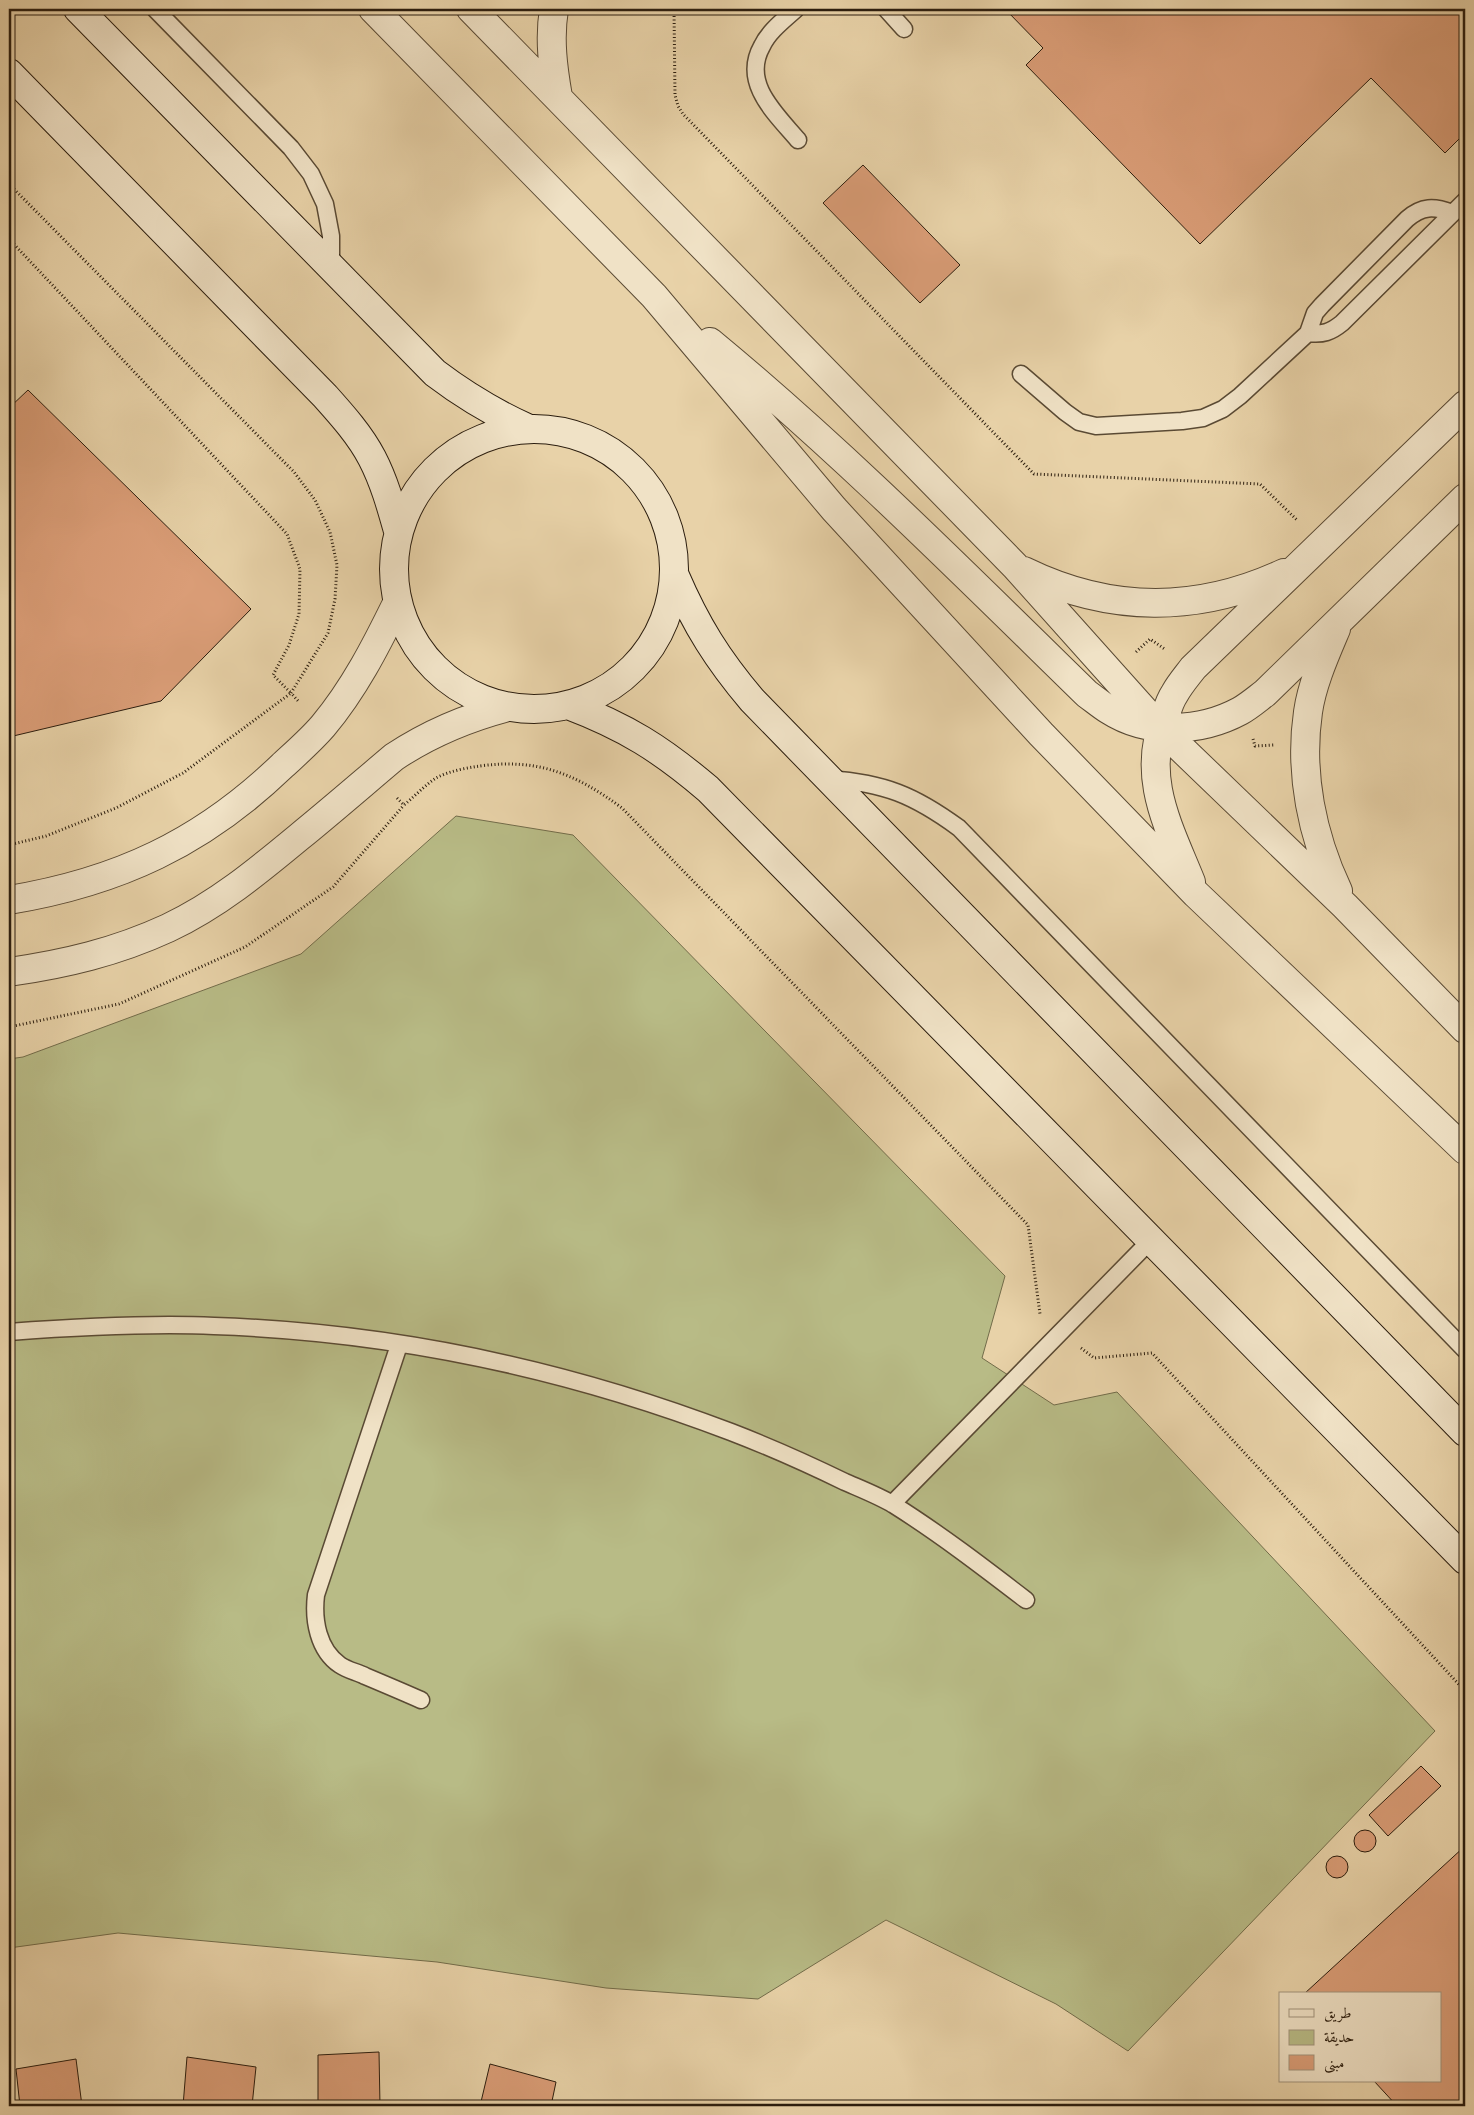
<svg xmlns="http://www.w3.org/2000/svg" width="1474" height="2115" viewBox="0 0 1474 2115" font-family="'Sorts Mill Goudy',Amiri,serif">
	<style>
		.green { fill: #b8bb86; stroke: #726c4a }
		.building { fill: #da9d77; stroke: #2b1d0e }
		.lines { fill: none; stroke-linecap: round; stroke-linejoin: round }
		.lane-casing { stroke: #5a4a34; stroke-width: 19 }
		.street-casing { stroke: #5a4a34; stroke-width: 30 }
		.secondary-casing { stroke: #2b1d0e; stroke-width: 30 }
		.path { stroke: #2b1d0e; stroke-width: 3; stroke-dasharray: 1 2.5; stroke-linecap: butt }
		.lane { stroke: #f0e2c6; stroke-width: 16 }
		.street { stroke: #f0e2c6; stroke-width: 28 }
		.secondary { stroke: #f0e2c6; stroke-width: 28 }
	</style>
	<rect width="100%" height="100%" fill="#e8d2a8"/>
	<filter id="stains"><feTurbulence type="fractalNoise" baseFrequency=".004" numOctaves="4"/><feColorMatrix values="0 0 0 0 .2 0 0 0 0 .09 0 0 0 0 .02 0 0 0 .5 -.17"/></filter>
	<radialGradient id="worn" r=".72"><stop offset=".6" stop-color="#630" stop-opacity="0"/><stop offset="1" stop-color="#630" stop-opacity=".3"/></radialGradient>
	<path class="green" d="M456,816L573,835L1005,1276L982,1358L1054,1405L1117,1392L1435,1731L1128,2051L1056,2004L886,1920L758,1999L606,1988L437,1962L118,1933L9,1948V1059L23,1057L301,954Z"/>
	<path class="building" d="M1005,9H1465V133L1445,153L1371,78L1200,244L1026,65L1043,48Z
		M863,165L960,265L920,303L823,203Z
		M28,390L251,609L161,701L9,737V408Z
		M1421,1766L1441,1786L1388,1836L1369,1815Z
		M1354 1841a11 11 0 1 1 22 0a11 11 0 1 1-22 0Z
		M1465,1846V2105L1397,2106L1374,2081H1440V1994H1304Z
		M1326 1867a11 11 0 1 1 22 0a11 11 0 1 1-22 0Z
		M379,2052L380,2106H318V2055Z
		M187,2057L256,2067L252,2106H183Z
		M76,2059L82,2106H20L16,2069Z
		M490,2064L556,2082L551,2106H480Z"/>
	<g class="lines">
		<g class="lane-casing">
			<path id="lane" d="M155,9L291,148L311,174L325,204L331,236V267
				M796,9C784,20 769,31 762,46C741,83 776,114 798,140
				M886,9L904,29
				M1308,333C1323,335 1331,332 1342,323L1465,201
				M1021,374L1065,412L1079,422L1096,426L1182,421L1203,418L1223,409L1240,396L1308,333L1315,313L1322,305L1407,219C1422,206 1434,206 1452,213
				M829,779C884,783 914,795 959,828L1465,1350
				M9,1332C77,1327 146,1323 214,1326C391,1332 566,1369 731,1432C770,1447 808,1464 845,1482C861,1489 879,1496 894,1505C940,1534 983,1567 1026,1600
				M399,1345L316,1595C313,1620 318,1650 340,1665C347,1670 357,1672 365,1676C384,1684 403,1692 421,1700
				M892,1504L1151,1240"/>
		</g>
		<g class="street-casing">
			<path id="street" d="M373,9L654,296L834,509L1041,734L1196,894L1465,1150
				M471,9L1015,566L1160,728L1345,906L1465,1029
				M554,9C549,39 553,68 558,97
				M710,342C843,452 964,574 1087,694C1094,699 1101,705 1109,710C1148,735 1201,732 1240,711C1249,706 1257,699 1265,693L1465,498
				M1024,571C1110,613 1198,613 1284,573
				M1336,629C1325,655 1312,684 1308,712C1299,773 1312,836 1338,891
				M1191,882C1168,825 1140,776 1166,714C1168,707 1171,699 1175,693C1180,684 1187,676 1193,668L1465,405
				M9,900C118,882 202,843 282,766C296,753 311,740 323,726C354,689 376,646 397,603
				M9,972C65,964 116,952 168,928C217,905 258,871 299,837C331,811 362,784 394,757C430,733 466,718 508,707"/>
		</g>
		<g class="secondary-casing">
			<path id="secondary" d="M78,9L435,373C464,395 494,413 527,428
				M9,73L325,396C342,415 360,435 372,458C384,481 391,506 398,531
				M394 569a140 140 0 1 1 280 0a140 140 0 1 1-280 0Z
				M675,576C696,625 718,660 752,700L1465,1432
				M568,705C626,727 661,749 708,789L1465,1560"/>
		</g>
		<path class="path" d="M674,9L675,95L678,106L683,114L1034,474L1260,484L1298,521
			M9,184L294,472L315,500L330,532L337,565L335,599L328,633L291,693L299,702
			M9,239L287,534L300,569L299,614L289,645L273,675L291,693L183,773L116,808L46,836L9,845
			M1136,652L1150,639L1166,650
			M1253,739L1255,746L1274,745
			M397,798L404,805C414,797 425,785 436,778C449,771 466,768 480,766C538,758 576,774 622,808L1028,1225L1040,1314
			M9,1027L119,1004L245,947L333,887L404,805
			M1081,1348L1094,1358L1152,1353L1465,1691"/>
		<use href="#lane" class="lane"/>
		<use href="#street" class="street"/>
		<use href="#secondary" class="secondary"/>
	</g>
	<rect width="1474" height="2115" fill="none" stroke="#e8d2a8" stroke-width="30"/>
	<rect x="10" y="10" width="1454" height="2095" fill="none" stroke="#2b1d0e" stroke-width="2.5"/>
	<rect x="15" y="15" width="1444" height="2085" fill="none" stroke="#2b1d0e"/>
	<rect x="1279" y="1992" width="162" height="90" fill="#f0e2c6" stroke="#a1937c"/>
	<rect x="1289" y="2009" width="25" height="8" fill="#f0e2c6" stroke="#a1937c"/>
	<text x="1324" y="2018" font-size="15" fill="#2b1d0e">طريق</text>
	<rect x="1289" y="2030" width="25" height="15" fill="#b8bb86" stroke="#a1937c"/>
	<text x="1324" y="2042" font-size="15" fill="#2b1d0e">حديقة</text>
	<rect x="1289" y="2055" width="25" height="15" fill="#da9d77" stroke="#a1937c"/>
	<text x="1324" y="2068" font-size="15" fill="#2b1d0e">مبنى</text>
	<rect width="100%" height="100%" filter="url(#stains)"/>
	<rect width="100%" height="100%" fill="url(#worn)"/>
</svg>
